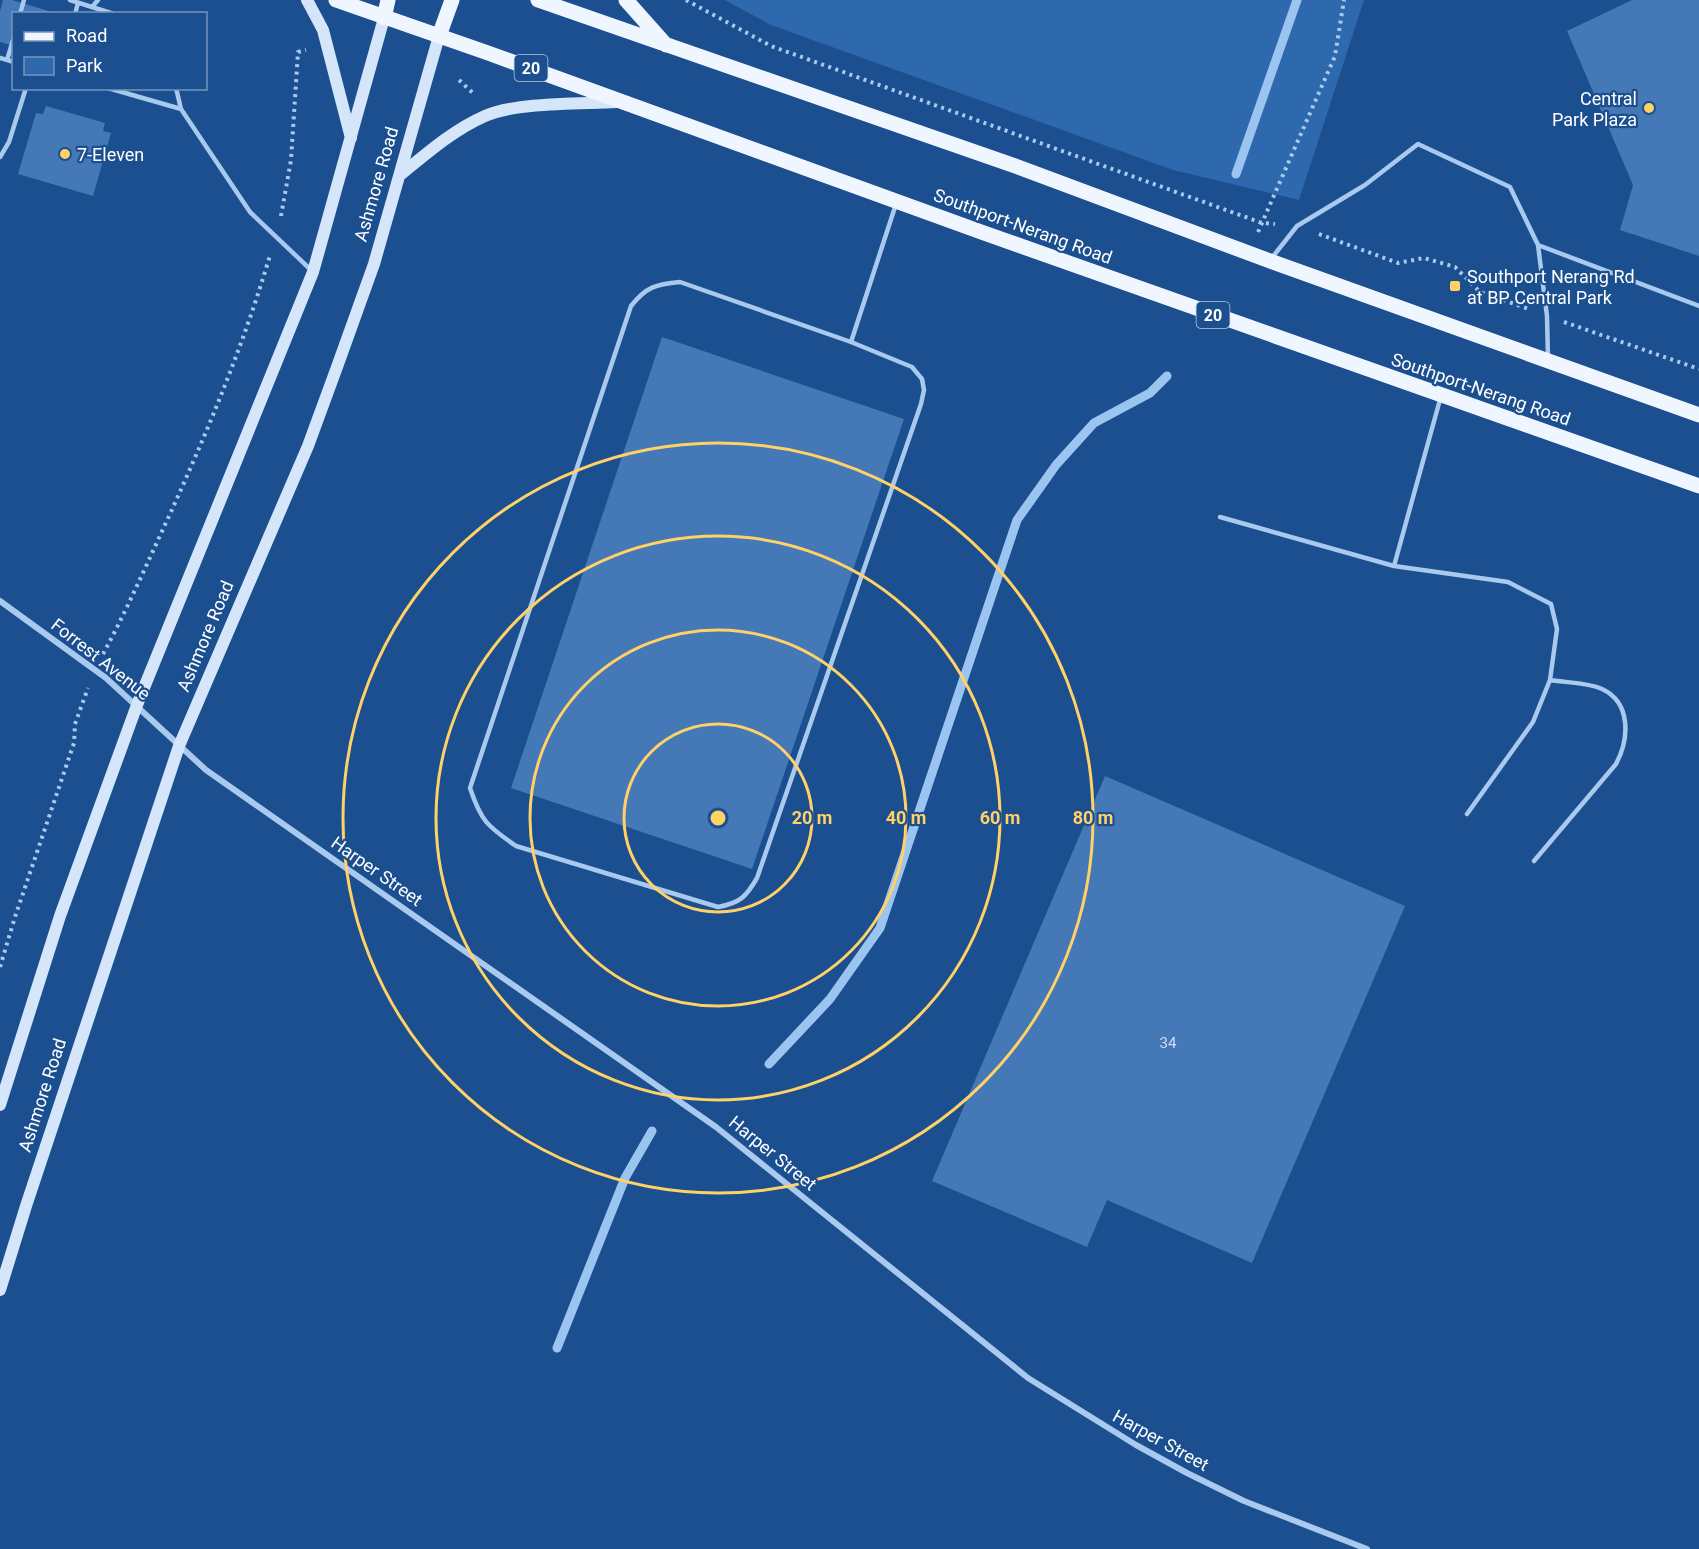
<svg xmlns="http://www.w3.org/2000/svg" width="1699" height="1549" viewBox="0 0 1699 1549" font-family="Roboto,sans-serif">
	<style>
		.green { fill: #2e69ad }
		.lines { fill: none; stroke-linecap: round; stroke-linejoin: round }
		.stream { stroke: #9cc4f0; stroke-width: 9 }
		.building { fill: #4478b7 }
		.path { stroke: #a9c9ee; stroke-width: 4; stroke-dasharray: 3 4.5; stroke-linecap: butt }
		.lane { stroke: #a9c9ee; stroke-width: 4.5 }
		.street { stroke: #a9c9ee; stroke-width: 6 }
		.secondary { stroke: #d6e6fa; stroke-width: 12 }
		.primary { stroke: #f0f6ff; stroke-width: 15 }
		.ring { fill: none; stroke: #ffd166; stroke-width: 3 }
		.poi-dot { fill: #ffd166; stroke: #1b4f8f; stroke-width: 2 }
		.labels { text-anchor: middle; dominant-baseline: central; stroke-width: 4.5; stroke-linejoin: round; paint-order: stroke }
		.number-label { font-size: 15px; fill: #d0dded }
		.shield { fill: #1b4f8f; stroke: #bbcadd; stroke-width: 1.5 }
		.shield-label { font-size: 16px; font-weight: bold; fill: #fff }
		.poi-label { font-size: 18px; fill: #fff; stroke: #1b4f8f; text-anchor: start }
		.street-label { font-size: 18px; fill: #fff; stroke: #1b4f8f }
		.centre { fill: #ffd166; stroke: #1b4f8f; stroke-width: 3 }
		.ring-label { font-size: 18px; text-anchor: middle; font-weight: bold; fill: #ffd166; stroke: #1b4f8f; stroke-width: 4.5; stroke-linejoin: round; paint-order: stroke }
	</style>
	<rect width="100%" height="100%" fill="#1b4f8f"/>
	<path class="green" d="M725,0H1364L1299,200L1173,170L771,25Z"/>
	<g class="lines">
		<path class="stream" d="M1236,174L1297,0
			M769,1064L830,999L880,928L1017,520L1056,465L1094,423L1150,393L1167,376
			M557,1348L625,1178L652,1131"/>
	</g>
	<path class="building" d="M3,0H12L59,14H14V46L0,42V11Z
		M1632,0H1699V256L1620,230L1633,185L1567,31Z
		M46,106L105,123L103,131L111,133L93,196L18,174L36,113L43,114Z
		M662,337L904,419L752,869L511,788Z
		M1105,776L1405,906L1252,1263L1107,1200L1087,1247L932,1181Z"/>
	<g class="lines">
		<path class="path" d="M686,0L771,46L1262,223L1275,224
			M459,80L475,95
			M281,216L291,160L298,52L306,50
			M1258,232L1335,56L1344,0
			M1319,234L1398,263L1424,258L1455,267L1480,292L1529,309
			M1564,322L1699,369
			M103,654C128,608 148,561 170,514C208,430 244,344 270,255
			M0,967L15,917L74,743L75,724L88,688"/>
		<path class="lane" d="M70,0L114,14
			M92,7L98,0
			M20,14L24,0
			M75,14L78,3
			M0,58L14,62
			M7,60L14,37
			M108,88L181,109L250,212L311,270
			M176,88L181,109
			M0,157L9,142L26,88
			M1538,245L1699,306
			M1271,259L1297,226L1365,185L1418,144L1510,187L1538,245L1547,316L1548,359
			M680,282L851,342L912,367L922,379L924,390L921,404L757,878C746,897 740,903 718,907L516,846C487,826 481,821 470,788L631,306C646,287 656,284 680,282Z
			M851,342L896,204
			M1220,517L1394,566L1508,582L1551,604L1557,629L1550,680L1533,722L1467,814
			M1394,566L1441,396
			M1534,861L1616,764C1629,740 1632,703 1602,689C1587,682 1567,683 1550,680"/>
		<path class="street" d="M0,601L106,678L206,770L716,1127L1028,1378L1136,1445L1187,1473L1244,1501L1367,1549"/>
		<path class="secondary" d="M307,0L323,30L351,138
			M399,176C426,154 453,130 485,116C516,102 582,104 617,102
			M0,1105L60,916L137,705L313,272L384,18
			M0,1290L26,1206L179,746L308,446L337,367L374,264L439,36"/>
		<path class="primary" d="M336,0L488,53L984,233L1699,486
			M538,0L1018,167L1270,261L1699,415
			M626,0L666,45
			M384,18L388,0
			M439,36L452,0"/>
	</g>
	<g class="ring">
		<circle cx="718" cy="818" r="94"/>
		<circle cx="718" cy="818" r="188"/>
		<circle cx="718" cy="818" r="282"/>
		<circle cx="718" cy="818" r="375"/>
	</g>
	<g class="poi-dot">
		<circle cx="1649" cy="108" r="6"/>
		<circle cx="65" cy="154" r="6"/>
		<rect x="1449" y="280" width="12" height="12" rx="3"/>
	</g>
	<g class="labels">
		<g class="number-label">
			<text x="1168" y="1043">34</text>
		</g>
		<g class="shield">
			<rect x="514.5" y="55" width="33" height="26" rx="4.5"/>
			<rect x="1196.5" y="302" width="33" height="26" rx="4.5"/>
		</g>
		<g class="shield-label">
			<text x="531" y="68">20</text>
			<text x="1213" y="315">20</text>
		</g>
		<g class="poi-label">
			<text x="1637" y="98" text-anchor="end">Central<tspan x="1637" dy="21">Park Plaza</tspan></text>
			<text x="77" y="154">7-Eleven</text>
			<text x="1467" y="276">Southport Nerang Rd<tspan x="1467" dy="21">at BP Central Park</tspan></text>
		</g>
		<g class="street-label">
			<text transform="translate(376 184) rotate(-74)">Ashmore Road</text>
			<text transform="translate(1023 226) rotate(20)">Southport-Nerang Road</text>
			<text transform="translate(1481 389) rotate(19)">Southport-Nerang Road</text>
			<text transform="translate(205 636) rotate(-67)">Ashmore Road</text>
			<text transform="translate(101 659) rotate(38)">Forrest Avenue</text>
			<text transform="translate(377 871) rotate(35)">Harper Street</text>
			<text transform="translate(42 1095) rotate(-72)">Ashmore Road</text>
			<text transform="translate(773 1153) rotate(39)">Harper Street</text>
			<text transform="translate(1161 1440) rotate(29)">Harper Street</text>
		</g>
	</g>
	<circle cx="718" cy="818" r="9" class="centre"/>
	<g class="ring-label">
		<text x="812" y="824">20 m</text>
		<text x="906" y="824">40 m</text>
		<text x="1000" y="824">60 m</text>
		<text x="1093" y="824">80 m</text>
	</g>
	<rect x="12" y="12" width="195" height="78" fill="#1b4f8f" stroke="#7695bc" stroke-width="1.5"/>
	<rect x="24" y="32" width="30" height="9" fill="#f0f6ff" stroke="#7695bc" stroke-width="1.5"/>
	<text x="66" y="42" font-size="18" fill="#ffffff">Road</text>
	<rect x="24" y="57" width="30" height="18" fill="#2e69ad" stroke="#7695bc" stroke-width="1.5"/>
	<text x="66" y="72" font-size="18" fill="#ffffff">Park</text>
</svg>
